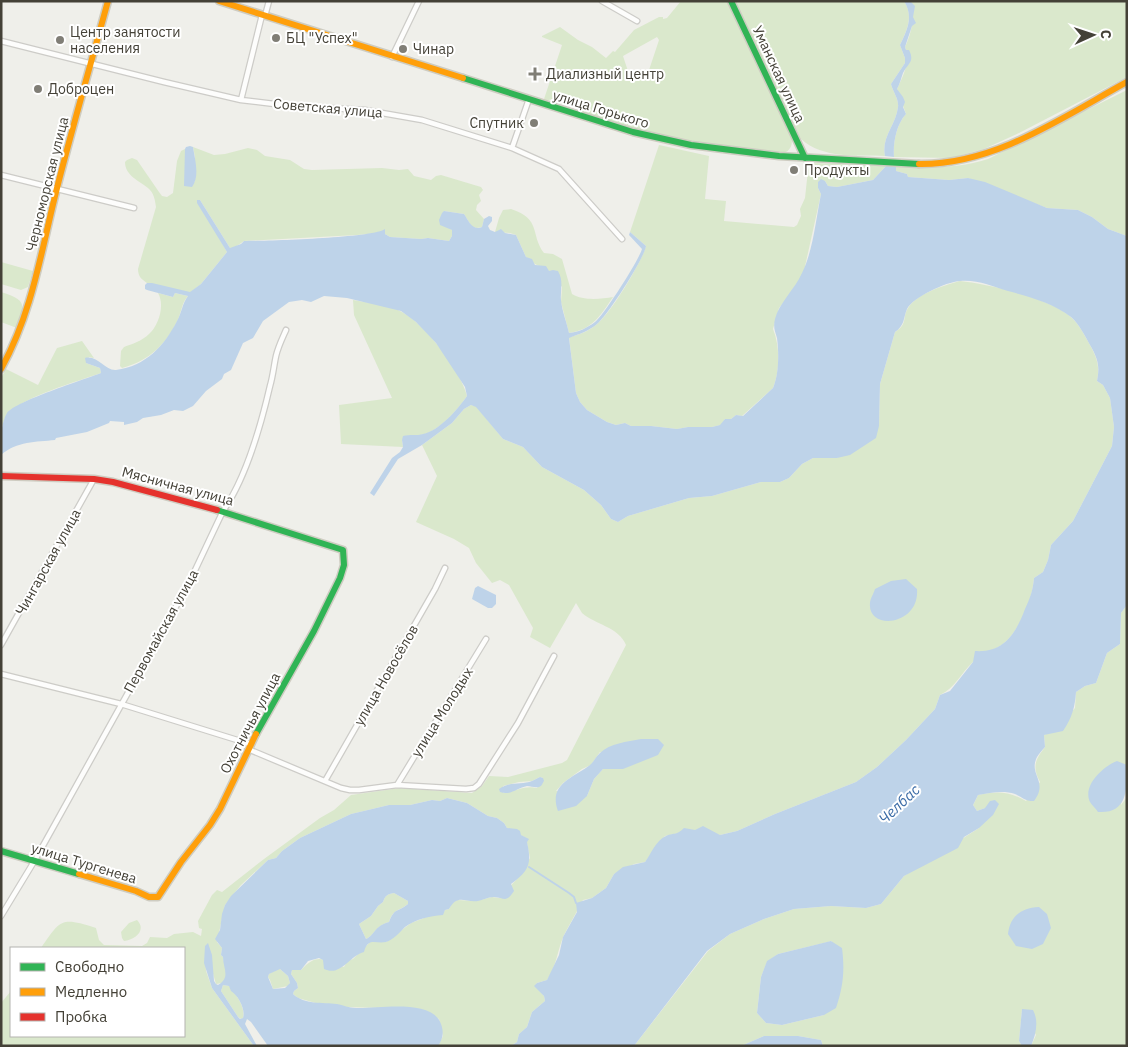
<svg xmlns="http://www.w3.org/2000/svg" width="1128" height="1047" viewBox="0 0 1128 1047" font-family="'IBM Plex Sans',sans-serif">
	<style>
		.green { fill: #dae8cc; fill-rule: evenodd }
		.water { fill: #bed3e9; fill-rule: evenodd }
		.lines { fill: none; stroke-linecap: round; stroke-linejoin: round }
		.stream { stroke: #bed3e9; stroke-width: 2 }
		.street-casing { stroke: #cdccc8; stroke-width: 7 }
		.fast-casing { stroke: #ceccc1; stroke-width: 9 }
		.slow-casing { stroke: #ceccc1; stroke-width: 9 }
		.jam-casing { stroke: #ceccc1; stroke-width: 9 }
		.street { stroke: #fdfdfc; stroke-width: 4.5 }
		.fast { stroke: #30b455; stroke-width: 6 }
		.slow { stroke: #ff9f0a; stroke-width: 6 }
		.jam { stroke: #e5322d; stroke-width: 6 }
		.poi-dot { fill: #807e76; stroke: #fff; stroke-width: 2 }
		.labels { text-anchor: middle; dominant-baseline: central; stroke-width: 4; stroke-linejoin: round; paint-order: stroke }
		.poi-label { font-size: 14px; fill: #444137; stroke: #fff; text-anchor: start }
		.street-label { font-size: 14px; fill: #444137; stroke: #fff }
		.water-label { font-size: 15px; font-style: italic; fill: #3a6ba6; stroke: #fff }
	</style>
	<rect width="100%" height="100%" fill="#efefea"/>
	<path class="green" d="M681,1H727L791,135C793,142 792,150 784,153C745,150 707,146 669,137C639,131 609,121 580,111L577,105C564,100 556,96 543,102L562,45L542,37V36L560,27L578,40L592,47L606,58L613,51L615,52L634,30L659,17H663V19L667,18ZM657,37L659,40L647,76L632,83L623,56Z
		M735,1H904C914,16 907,30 900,45L905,58V63L891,84C893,92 899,99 898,107C896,125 881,137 885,156C857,155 823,159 801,139Z
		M910,1H1127V77L1019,133L984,149L951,158L894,157C893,143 896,125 906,114L897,89C903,76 911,61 905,47C912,32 915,17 910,1Z
		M1127,90V236L1108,229L1092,217L1078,210L1047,208L968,178L949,180L908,177L907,174L896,171V166C929,168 956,169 988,159Z
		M659,145L709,156L705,199L726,201L724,221L794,227L797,225L801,216L800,209L805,198L808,170L812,163L886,166L873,180L837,187L828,186L825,181L818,188L821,194L804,271L796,287L779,308L773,329C780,346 780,371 773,388L742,416L736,415L731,419H725L721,425L712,427H688L677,429L651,426H631L625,423L616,425L607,422L587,410L580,402L576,393L569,337C579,335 589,331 597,324C611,313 641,263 646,246L630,232Z
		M193,147L214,155L225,154L248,148L257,150L265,156L290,160L304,169L312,170L382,168L399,170L408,169L414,176L431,180L436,176L441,175L481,187L483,190L479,195L481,201L477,205L476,210L484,219L482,227L477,228L472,227L464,214L444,211L447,227L452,230V236L449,241L428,238L421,239L390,237L385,234V230L380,233L357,235L244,241L234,248H230L200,200H198L227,252L201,284L190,293L147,283C141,279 138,276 138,269L156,207C155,200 154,193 148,188C140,181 125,176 125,162L127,160L132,158L137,160L159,192L162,196L167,197L173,193L177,161L181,151L185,149V172L195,182V157Z
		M511,209C542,219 530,235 544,253L553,254L562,259L572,294C583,301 601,299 613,297C601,315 592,330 569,333L561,302L562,287L549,271L535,264L526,257L516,235L510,233L495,232L499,218L503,210Z
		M1,262L33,271L28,287L21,290L1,284Z
		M960,281C988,284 1052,298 1073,319C1080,326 1085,336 1090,345C1097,358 1100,366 1097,381L1103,385L1110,398L1114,427L1112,446L1073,521L1051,545L1048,560L1043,572L1034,578C1033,598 1019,632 1003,644C993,651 982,653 973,662C961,673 955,688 940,695L935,709L906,740L877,767L856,782L775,814L737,831L720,835L695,830L665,836L645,862L634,864L614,874L606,888L592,898L583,900C577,912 570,923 564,935C557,951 557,965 547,980L537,983L535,986L544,996L545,1001L532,1012L527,1027L519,1034L517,1042L511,1046H438L443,1036L439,1019L419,1009L396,1007L382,1008L345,1007L339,1005L319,1004L298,998L293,994L294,991L298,988L297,983L291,974L292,970H301C318,952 323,960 344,967L347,961L353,959L370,942H386L411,923L432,915H442L445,910L449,909L452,903L457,900L476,901L492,897L499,898L516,880L530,858L526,838L507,828L504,823L497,818L488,816L467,803L447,798L440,801L432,800L410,805H389L351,814L300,838L282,851L276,858L268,860L241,885L225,905L217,942L222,948L221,955L223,957L227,977L222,983L216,984L205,946L206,971L212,988L254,1046H1V1003L11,991V1036H184V948H41C61,919 61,917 96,928L99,940L104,945L142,946L147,943L150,937L167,938L174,934L193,932L201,936L202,929L199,928L198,921L212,895L217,890L222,892L264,859L320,818L334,810L351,795L400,788L472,793L482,786L489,776L508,777L562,763L567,760L626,645C619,627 594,624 582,613C580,610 578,606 576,603L550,648L530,637L533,628L509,585L500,580L492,583L476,563L469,548L454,539L416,522L437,476L422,445L452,423L464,409L471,405L476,406L503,439L523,447L542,467L584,490L601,505L611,519L618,522L628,516L689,498L712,496L761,482H780L789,478L802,464L813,458H837L879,426L880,384L895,332C908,324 902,318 908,308C916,294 945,285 960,281ZM600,752L623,769H603L594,779L587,796L556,791L563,783L582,769L591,765ZM540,777L543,778L537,788C525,785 516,791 503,793V786L519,782L532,781Z
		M1,292C27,300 25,304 17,328L1,322Z
		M158,293L173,297L175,293L188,296C182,303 182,309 179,317C168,343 149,361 122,368L120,366L121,351L124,347C132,344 142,341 149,334C159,325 165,305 158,293Z
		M353,300C368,303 388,304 402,312C425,324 461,371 467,396C458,409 441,429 425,434C415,437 412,433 402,440L403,447L341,444L339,405L392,398L354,315Z
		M82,341L94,358L89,357L86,363L100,368L101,373C76,382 25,396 8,414C4,417 4,423 1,428V378L6,369L38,385L57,348Z
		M1127,605V765L1121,805L1127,797V1046H1031L1036,1035L1022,1009L1019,1041L1022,1046H823L821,1040L798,1036H764L741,1046H634L708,951L730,934L764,919L794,909L831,906L866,908L881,904L904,876L979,828L985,808L977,811L973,805L978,795C996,791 1009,791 1026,801L1040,782C1032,767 1035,760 1045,747L1044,735L1054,731L1075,708L1076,692L1085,686L1096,683L1107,653L1120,644L1121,613ZM832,941L824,1015L782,1025L766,1023L757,1013L761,977L767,962L778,954Z
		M394,893L408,901V904C398,912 394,908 389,922C375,926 375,935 366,939L359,924L371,916L378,906L383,902C385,896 387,894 394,893Z
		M137,920C147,930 135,940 124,941L122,938L121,932L129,923Z
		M277,969H280L288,976L290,983L288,986L273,989L270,980L268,977L269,974Z
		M223,985L229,986C236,994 246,1008 243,1018L241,1019L238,1017L221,991Z"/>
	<path class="water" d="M904,1H910L915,6L913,17L916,23L912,26L905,47L906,50H909C915,62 908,63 903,73C901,78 900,84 897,89L903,97L905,102L903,107L906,114C896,125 893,143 894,157L885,156C881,137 896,125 898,107C899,99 893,92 891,84L905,63V58L900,45C907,30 914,17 904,1Z
		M190,146L193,147C195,160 200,176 192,187L184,186L185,149L186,147Z
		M886,166H896V171L907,174L908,177L949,180L968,178L985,182L1047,208L1078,210L1092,217L1108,229L1127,236V605L1121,613L1120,644L1107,653L1096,683L1085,686L1076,692C1075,707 1072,718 1063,731L1044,735L1045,747C1042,750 1039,754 1037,757C1028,775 1049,781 1034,801C1024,801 1023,797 1015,794C1003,790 990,793 978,795L973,805L977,811L985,808L990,801L995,800L999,804L993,815L979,828L964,837L958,848L904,876L881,904L866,908L831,906L794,909L764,919L730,934L707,951L634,1046H511L517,1042L519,1034L527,1027L532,1012L545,1001L544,996L534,986L537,983L547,980L559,955L563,937L577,912L576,903L592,898L606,888L614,874L623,867L645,862C651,854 656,840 666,836C675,832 676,836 684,828L695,830L703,826L720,835L737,831L775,814L856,782L877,767L906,740L935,709L940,695L950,691L973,662L975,651C1004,653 1016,633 1025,609C1030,598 1033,590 1034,578L1043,572L1048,560L1051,545L1073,521L1112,446L1114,427L1110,398L1103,385L1097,381C1100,366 1098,359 1090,345C1085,336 1079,324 1071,317C1053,303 1030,297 1008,291C993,286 975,279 960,281C946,282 913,297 907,309C903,319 905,325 895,332L880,384L879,426L876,438L850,455L837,458H813L802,464L789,478L780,482H761L712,496L689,498L628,516L618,522L611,519L601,505L584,490L542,467L523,447L503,439L476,407L471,405L464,409L452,423L422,445L398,459L374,496L370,493L392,458L400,452L403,447L402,440L403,436C410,434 417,436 423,434C439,431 458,409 467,396L465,387L436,343L416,322L401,311L347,298L324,296L311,302L302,300L289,302L263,321L253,338L243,343L231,370L224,374L222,379L206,391L193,406L183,411L174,410L161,415L143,418L137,422L124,425V422L110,421L109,423L87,432L56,438L55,440C36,442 17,441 1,455C1,441 0,425 7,413C16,401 83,380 101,373L100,368L86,363L85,358C98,355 105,371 116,370C146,366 164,346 177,321C182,312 182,304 188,296L175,293L173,297L147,290L145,289V285L147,283H152L190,292L201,284L227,252L197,203V200H200L230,248L241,244L244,241C265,241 373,238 385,229V234L390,237L421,239L428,238L449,241L452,236V230L440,225L439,220L442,213L444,211L464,214C469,221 472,231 482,227L484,219L489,216L492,217V221L488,226L490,230L495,232L501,229L505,233L516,235L526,257L532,259L535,265L546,266L549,271L553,270L558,271C564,281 560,290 561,300C562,311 567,323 569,333C579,332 587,328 595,322C604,315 639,260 642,249L629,235L630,232L646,246C644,259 608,315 597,324C589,331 579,334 569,338L576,393L580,402L587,410L607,422L616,425L625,423L631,426H651L677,429L688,427H712L720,425L725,419H731L736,415L743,416L773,388C779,374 779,353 777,338C775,331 773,327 775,319C779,303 795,289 802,273C813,251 816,219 821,194L818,188V182L821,179L825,181L828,186L837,187L873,180Z
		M906,579L917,589C920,626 867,631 870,603C870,599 874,593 875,589L891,581Z
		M478,586L496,595V604L492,608H488L472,599L475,588Z
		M641,739H658L664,745L658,755L623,769H603L594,779L587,796L576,806L558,811C548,784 573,778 590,765C594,762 596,756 600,753C610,743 627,742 641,739Z
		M1117,761L1127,765C1127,789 1128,814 1098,812C1096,809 1092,805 1090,802C1082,785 1104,766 1117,761Z
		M540,777L543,778L544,781C542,784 542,786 539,787C535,788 531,786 527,786C517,788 510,796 500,792L499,789C510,781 522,785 532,781C535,780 537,778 540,777Z
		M447,798L467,803L488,816L497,818L504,823L507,828L517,829L520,831L521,835L529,839L527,842C532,864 529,871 511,884L514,891C506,903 505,898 494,897C488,897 483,900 478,901C465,903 458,893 449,909L445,910L443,915C429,916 416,919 405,927C400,932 393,940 386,942C375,944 368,937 364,952C349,956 341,977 324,969L323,960L319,958L308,961L301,970H292L291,974L297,983L298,988L294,991L293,994C305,1005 322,1002 337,1004C343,1005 349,1008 356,1008C378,1009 432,998 441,1024C444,1032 443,1039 438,1046H268L251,1022L247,1019L245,1024L257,1046H254L212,988L204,963L205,946L208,943L212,955L214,981L216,984L218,985C231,977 223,969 223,957L221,955L222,948L215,939L220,930L222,914L225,905L231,896L268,860L276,858L282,851L300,838L351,814L389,805H410L432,800L440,801ZM394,893L408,901V904C397,913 395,907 389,922C374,926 375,935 366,939L359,924L371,916L378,906L383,902C385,896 387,894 394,893ZM280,969L288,976L290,983L285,988L273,989L268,977L269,974ZM223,985L229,986L231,991C238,995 246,1010 243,1018L240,1019L238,1017L221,991Z
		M1039,907L1047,914L1051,928L1043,944L1032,949L1016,946L1008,934C1010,916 1021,908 1039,907Z
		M831,941L842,948C845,971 843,987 836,1008L824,1015L782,1025L766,1023L757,1013L761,977L767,961L778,954Z
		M1022,1009L1033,1010C1039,1021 1036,1034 1031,1046H1022L1019,1041Z
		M764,1036H798L821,1040L823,1046H741Z"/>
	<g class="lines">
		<path class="stream" d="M529,867L569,893L574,897L576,903"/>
		<g class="street-casing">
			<path id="street" d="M602,1L637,21
				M265,16L269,1
				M1,41L164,82L241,100L291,106L365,110L422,120L512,148L559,169L622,239
				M392,57L419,1
				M241,100L262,15
				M512,148L529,99
				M1,175L134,208
				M1,645L94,479
				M1,674L121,704L250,744
				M248,749L341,788L350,790H359L397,785L466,789L474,788L479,784L518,723L554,656
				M325,781L435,589L445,568
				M397,785L486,639
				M1,916L35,860L189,583L223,511C246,478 261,425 270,386C273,376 274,365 276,356C278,347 282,339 286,330"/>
		</g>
		<g class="fast-casing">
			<path id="fast" d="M731,1L805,158
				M463,78L633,132L691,145L779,156L919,164
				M217,510L343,550L344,565L340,578L314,631L256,734
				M1,851L79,874"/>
		</g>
		<g class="slow-casing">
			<path id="slow" d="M219,1L463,78
				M919,164C995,165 1063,117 1127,82
				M1,369C33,311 41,251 57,188C73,125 91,63 108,1
				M79,874L136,891L149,897H158L181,862L210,825L220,809L256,734"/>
		</g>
		<g class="jam-casing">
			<path id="jam" d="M1,476L94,479L113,482L217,510"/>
		</g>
		<use href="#street" class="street"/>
		<use href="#fast" class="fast"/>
		<use href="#slow" class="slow"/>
		<use href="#jam" class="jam"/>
	</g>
	<g class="poi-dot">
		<circle cx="276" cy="38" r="5"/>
		<circle cx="60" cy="40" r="5"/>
		<circle cx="403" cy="49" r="5"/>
		<path d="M532.5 66.5h5v5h5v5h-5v5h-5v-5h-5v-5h5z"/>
		<circle cx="38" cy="89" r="5"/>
		<circle cx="534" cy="123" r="5"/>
		<circle cx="794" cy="170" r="5"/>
	</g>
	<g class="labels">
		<g class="poi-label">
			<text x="70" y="32">Центр занятости<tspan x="70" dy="16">населения</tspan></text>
			<text x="286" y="38">БЦ "Успех"</text>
			<text x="413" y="49">Чинар</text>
			<text x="546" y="74">Диализный центр</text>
			<text x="48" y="89">Доброцен</text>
			<text x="524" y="123" text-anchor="end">Спутник</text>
			<text x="804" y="170">Продукты</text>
		</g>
		<g class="street-label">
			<text transform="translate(779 74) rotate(65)">Уманская улица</text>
			<text transform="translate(328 108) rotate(5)">Советская улица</text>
			<text transform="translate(601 109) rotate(17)">улица Горького</text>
			<text transform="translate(47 184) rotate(-76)">Черноморская улица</text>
			<text transform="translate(178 486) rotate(15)">Мясничная улица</text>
			<text transform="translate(48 562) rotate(-61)">Чингарская улица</text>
			<text transform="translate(161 631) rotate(-61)">Первомайская улица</text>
			<text transform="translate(386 675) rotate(-60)">улица Новосёлов</text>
			<text transform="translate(442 712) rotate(-58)">улица Молодых</text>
			<text transform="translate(250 723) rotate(-62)">Охотничья улица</text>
			<text transform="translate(84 863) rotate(17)">улица Тургенева</text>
		</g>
		<g class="water-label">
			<text transform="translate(899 804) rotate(-43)">Челбас</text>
		</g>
	</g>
	<rect width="1128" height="1047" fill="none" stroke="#444137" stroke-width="5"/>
	<rect x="10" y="947" width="175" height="90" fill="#ffffff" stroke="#b4b3af"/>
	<rect x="20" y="963" width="25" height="8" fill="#30b455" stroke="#b4b3af"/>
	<text x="55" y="972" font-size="15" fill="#444137">Свободно</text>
	<rect x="20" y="988" width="25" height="8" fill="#ff9f0a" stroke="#b4b3af"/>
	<text x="55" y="997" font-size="15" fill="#444137">Медленно</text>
	<rect x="20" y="1013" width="25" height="8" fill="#e5322d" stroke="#b4b3af"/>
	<text x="55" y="1022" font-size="15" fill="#444137">Пробка</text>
	<g transform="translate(1093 35) rotate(87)" stroke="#ffffff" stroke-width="4" paint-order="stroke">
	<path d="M0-4L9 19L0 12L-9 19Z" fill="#444137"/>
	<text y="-8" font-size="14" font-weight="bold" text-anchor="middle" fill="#444137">С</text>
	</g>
</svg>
